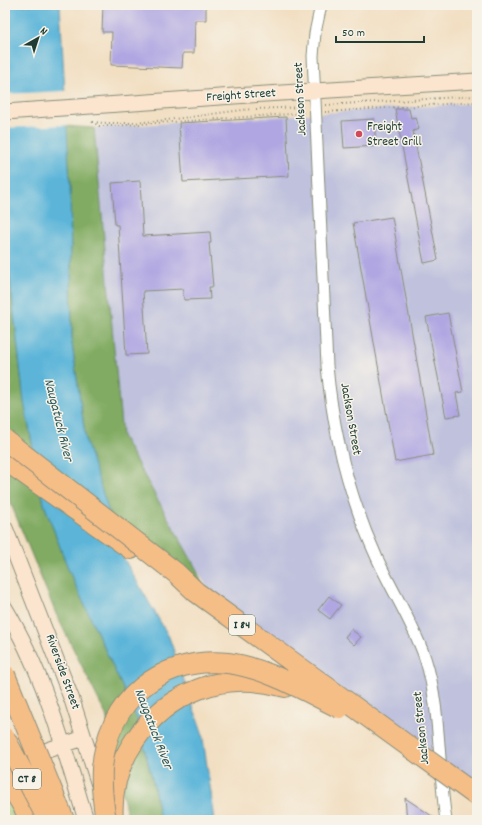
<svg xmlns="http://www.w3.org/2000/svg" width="482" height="825" viewBox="0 0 482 825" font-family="Dekko,sans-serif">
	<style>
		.industrial { fill: #c0c2dd }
		.green { fill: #a2c670; stroke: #608252 }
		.forest { fill: #81ab62; stroke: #50744b }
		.water { fill: #5cb5d9; stroke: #3e7986 }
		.pier { fill: #f2dfc2 }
		.building { fill: #b0a7e2 }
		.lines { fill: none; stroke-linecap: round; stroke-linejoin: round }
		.street-casing { stroke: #888e7b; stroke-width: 13 }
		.secondary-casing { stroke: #888e7b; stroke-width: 17 }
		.highway-casing { stroke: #888e7b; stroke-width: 22 }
		.path { stroke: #888e7b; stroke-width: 2; stroke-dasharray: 1 3; stroke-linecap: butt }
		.street { stroke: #fff; stroke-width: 11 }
		.secondary { stroke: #fbe5cf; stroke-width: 15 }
		.highway { stroke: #f6be87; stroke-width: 20 }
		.highway-bridge-casing { stroke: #888e7b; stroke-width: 22; stroke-linecap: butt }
		.highway-bridge { stroke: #f6be87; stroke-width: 20 }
		.poi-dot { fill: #d1495b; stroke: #f7f3e8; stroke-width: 1.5 }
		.labels { text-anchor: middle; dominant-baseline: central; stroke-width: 3; stroke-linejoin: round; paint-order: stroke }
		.shield { fill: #f7f3e8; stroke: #60746a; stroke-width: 1 }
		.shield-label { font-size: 12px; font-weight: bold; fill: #1f3d34 }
		.street-label { font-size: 13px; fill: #1f3d34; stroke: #f7f3e8 }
		.poi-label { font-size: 13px; fill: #1f3d34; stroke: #f7f3e8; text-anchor: start }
		.water-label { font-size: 14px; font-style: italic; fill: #2e5b5d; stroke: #f7f3e8 }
	</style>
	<rect width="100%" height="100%" fill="#f7f3e8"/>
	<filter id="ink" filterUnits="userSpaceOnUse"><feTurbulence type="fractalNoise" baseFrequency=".025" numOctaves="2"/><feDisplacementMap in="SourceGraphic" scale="8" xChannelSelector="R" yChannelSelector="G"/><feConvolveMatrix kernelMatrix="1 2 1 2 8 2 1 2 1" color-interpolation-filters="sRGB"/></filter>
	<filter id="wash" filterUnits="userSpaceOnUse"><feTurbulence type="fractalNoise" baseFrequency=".012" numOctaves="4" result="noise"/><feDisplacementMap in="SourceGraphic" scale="16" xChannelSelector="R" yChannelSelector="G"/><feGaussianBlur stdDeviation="0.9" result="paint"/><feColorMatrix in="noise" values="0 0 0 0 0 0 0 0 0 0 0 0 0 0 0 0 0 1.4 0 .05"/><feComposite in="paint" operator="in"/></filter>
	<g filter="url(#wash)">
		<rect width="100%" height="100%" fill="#f2dfc2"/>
		<path class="industrial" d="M477,103V788L213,598L122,436L94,128Z"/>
		<path class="green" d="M5,796L27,820H5Z"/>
		<path class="forest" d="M66,126L94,128L122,436L196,568L210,607L110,520L86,441L72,344L70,183Z
			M5,235L24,402L44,504L69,571L137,719L154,786L160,820H128L106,715L56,614L6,492Z"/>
		<path class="water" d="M9,5H60L70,183L72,344L86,441L124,559L169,637L202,732L215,820H160L154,786L137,719L69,571L44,504L24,402L5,235V91Z"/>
		<path class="pier" d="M66,91L68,125L5,128V94Z"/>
		<g id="blocks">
			<path class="building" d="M103,5H206V20H195L194,53H183L182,68L111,65L112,32H102Z
				M395,109H409L411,118L416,117L419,129L413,131L438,260L424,263Z
				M286,117L289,176L183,182L179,123Z
				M374,119L376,146L344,148L342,121Z
				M140,181L143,236L210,232L211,243H209L213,287H209L210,299L184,300L183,289L143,291L147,354L126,355L118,225H115L112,183Z
				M392,217L433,455L395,462L353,223Z
				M448,313L463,392L456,393L460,415L446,417L426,317Z
				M329,596L341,605L330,619L318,610Z
				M351,629L361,637L354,645L345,637Z
				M405,798L438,820H407Z"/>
		</g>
	</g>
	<g filter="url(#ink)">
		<use href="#blocks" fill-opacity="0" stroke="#888e7b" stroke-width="1"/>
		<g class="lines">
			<g class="street-casing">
				<path id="street" d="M321,5L315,33L313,56L327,366C333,432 349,497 377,558C392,591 413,623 425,658C441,706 438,769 446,820"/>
			</g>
			<g class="secondary-casing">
				<path id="secondary" d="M5,112L234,96L477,81
					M5,528L72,700L99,785
					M5,608C44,673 64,748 86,820
					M5,764L84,738"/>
			</g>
			<g class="highway-casing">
				<path id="highway" d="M5,460L131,549
					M5,776L31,820
					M113,820C108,764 146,709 199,689C227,678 257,679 285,687"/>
			</g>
			<path class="path" d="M326,105L477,96
				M256,109L304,107
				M325,112L477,102
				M92,122L99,126H111L305,113
				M93,122C141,127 203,114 252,109"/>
			<use href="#street" class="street"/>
			<use href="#secondary" class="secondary"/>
			<use href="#highway" class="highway"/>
			<g class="highway-bridge-casing">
				<path id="highway-bridge" d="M5,440L176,573L196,592L477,796
					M5,675L64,820
					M5,738L48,820
					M106,820C103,803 101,786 102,769C107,701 160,656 228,663C267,668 305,691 340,708"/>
			</g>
			<use href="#highway-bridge" class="highway-bridge"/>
		</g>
	</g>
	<circle class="poi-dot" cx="359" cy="134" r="4"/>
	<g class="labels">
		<g class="shield">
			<rect x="229" y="615" width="26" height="20" rx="3"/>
			<rect x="13" y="769" width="28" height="20" rx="3"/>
		</g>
		<g class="shield-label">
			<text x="242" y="625">I 84</text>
			<text x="27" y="779">CT 8</text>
		</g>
		<g class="street-label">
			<text transform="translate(241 96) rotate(-4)">Freight Street</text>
			<text transform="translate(301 99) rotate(-93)">Jackson Street</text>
			<text transform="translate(350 419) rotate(80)">Jackson Street</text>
			<text transform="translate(62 672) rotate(70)">Riverside Street</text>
			<text transform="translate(422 728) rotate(-96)">Jackson Street</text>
		</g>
		<g class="poi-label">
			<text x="367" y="127">Freight<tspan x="367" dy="15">Street Grill</tspan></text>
		</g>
		<g class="water-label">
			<text transform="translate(58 420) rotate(76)">Naugatuck River</text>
			<text transform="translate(153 729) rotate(69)">Naugatuck River</text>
		</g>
	</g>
	<rect width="482" height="825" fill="none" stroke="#f7f3e8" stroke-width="20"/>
	<g transform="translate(38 38) rotate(39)" stroke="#f7f3e8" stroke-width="3" paint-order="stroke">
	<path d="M0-3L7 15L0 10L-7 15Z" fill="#1f3d34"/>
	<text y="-6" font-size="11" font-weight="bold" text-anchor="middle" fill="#1f3d34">N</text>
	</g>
	<path d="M336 36v6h88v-6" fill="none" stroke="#1f3d34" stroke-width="2"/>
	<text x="342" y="36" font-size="12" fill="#1f3d34" stroke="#f7f3e8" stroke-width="3" paint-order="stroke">50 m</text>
</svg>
